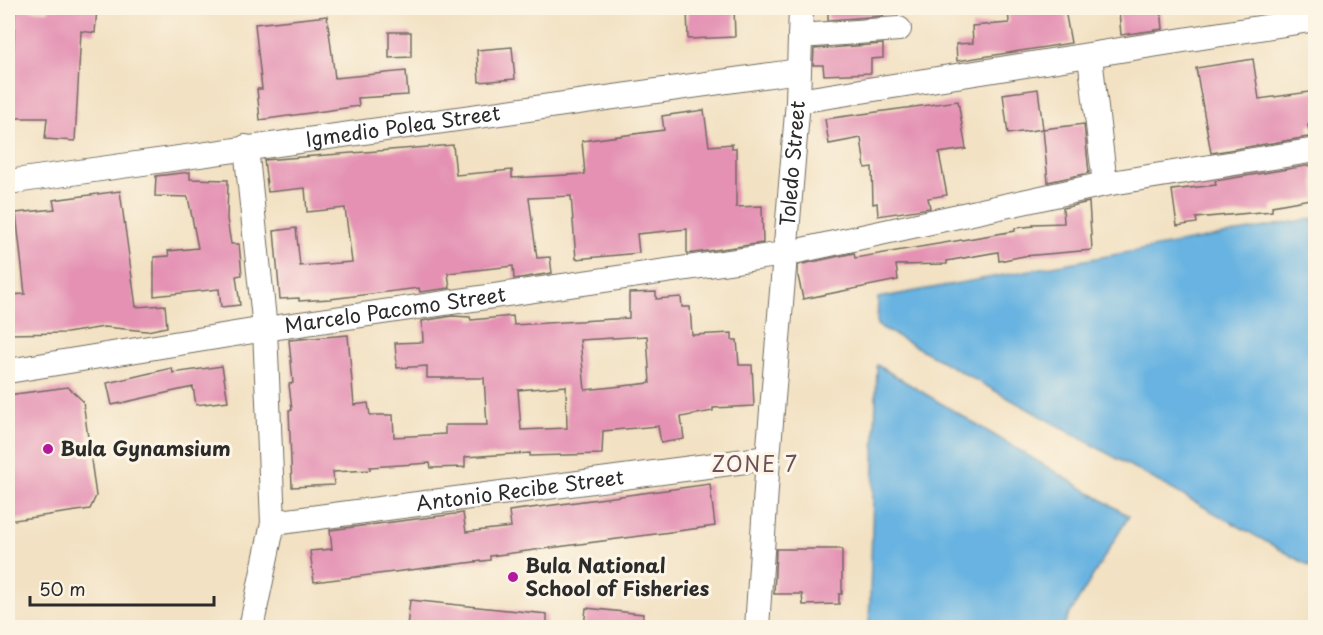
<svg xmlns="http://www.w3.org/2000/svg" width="1323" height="635" viewBox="0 0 1323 635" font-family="'Playpen Sans',sans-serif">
	<rect width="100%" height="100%" fill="#fcf5e5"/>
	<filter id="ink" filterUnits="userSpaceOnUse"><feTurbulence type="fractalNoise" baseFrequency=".0167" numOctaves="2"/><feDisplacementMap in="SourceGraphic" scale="12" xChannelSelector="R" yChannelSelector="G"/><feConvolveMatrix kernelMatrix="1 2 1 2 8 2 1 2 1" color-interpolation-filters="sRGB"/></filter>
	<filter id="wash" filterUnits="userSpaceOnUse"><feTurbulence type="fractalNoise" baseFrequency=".008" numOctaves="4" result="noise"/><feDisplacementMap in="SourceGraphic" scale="24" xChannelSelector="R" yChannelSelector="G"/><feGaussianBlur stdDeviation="1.35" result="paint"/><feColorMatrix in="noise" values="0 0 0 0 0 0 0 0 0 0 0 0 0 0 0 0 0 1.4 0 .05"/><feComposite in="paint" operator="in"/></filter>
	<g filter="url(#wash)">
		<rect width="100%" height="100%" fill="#f2e1c2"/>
		<!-- water -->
		<g fill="#68b3e1" stroke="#4a6f86" stroke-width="1.5">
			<polygon points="1315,218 1315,569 877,325 878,298"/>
			<polygon points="877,365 1129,516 1062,627 869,627"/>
		</g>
		<g id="blocks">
			<!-- building -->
			<g fill="#e491b3" fill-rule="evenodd">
				<polygon points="49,8 97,8 95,33 81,31 75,141 45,139 47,118 8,118 8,62 13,62 15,9 49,11"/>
				<polygon points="687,8 734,8 735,37 688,39"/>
				<polygon points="828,8 883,8 883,16 828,20"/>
				<polygon points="1008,8 1032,8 1032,13 1065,10 1071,43 957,61 956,44 973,43 972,26 1009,23"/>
				<polygon points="1161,8 1163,29 1121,35 1119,12"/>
				<polygon points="327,16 335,78 406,71 408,95 358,98 359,106 260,120 257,89 262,89 255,24"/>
				<polygon points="389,32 411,32 411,57 389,58"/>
				<polygon points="883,44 883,58 871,59 871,73 824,75 823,65 813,65 814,49"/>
				<polygon points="512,47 515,79 479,82 477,50"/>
				<polygon points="1253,59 1259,99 1316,91 1316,125 1308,125 1310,136 1308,137 1211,153 1196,68"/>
				<polygon points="1038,89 1043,129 1008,134 1003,94"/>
				<polygon points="958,101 966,149 939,153 947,195 928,198 930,208 878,216 877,203 873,204 872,167 865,168 861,138 829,144 825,119"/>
				<polygon points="704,110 709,146 732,144 732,148 736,148 736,207 762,206 763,243 687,254 687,229 637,234 639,253 576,259 571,196 529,198 537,258 550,257 552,273 514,279 513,266 448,273 450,288 420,292 419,288 330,299 299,301 299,298 280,299 274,231 296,228 300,266 352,262 345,208 307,212 305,188 268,192 264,160 453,145 456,175 512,170 512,178 585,174 582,141 664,130 662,116"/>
				<polygon points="1084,124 1089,173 1048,182 1043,129"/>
				<polygon points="1312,165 1316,198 1272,206 1272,211 1196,218 1197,223 1177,226 1172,190 1216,185 1215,181"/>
				<polygon points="190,172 190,179 228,180 227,219 231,244 239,244 242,275 236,276 240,305 221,307 219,289 154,296 154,257 169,256 168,251 198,248 188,197 155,196 156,176"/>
				<polygon points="120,191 136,307 165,305 167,327 147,331 104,327 67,333 8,334 8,295 25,294 16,213 55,209 53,200"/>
				<polygon points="1089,202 1092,250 1024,256 999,261 998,252 947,261 947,264 896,265 898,280 803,299 798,276 798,265 854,253 855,258 1015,231 1015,228 1033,226 1033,224 1064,223 1063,208"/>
				<path d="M656,292V299L681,297L682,307H690L692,335L732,333V340H737L739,365H752L754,406L713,408V411L681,417L684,439L661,443L658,426L603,431L602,454L530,456V453L465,457V467L431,468L430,463L370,467V470L333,472L334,485L292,487L289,410H292L289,384L293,383L289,340L348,335L354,405L368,403L370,415H393L394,437L445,434V425H487L484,378H427V366L397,368L395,343L423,342L422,321L452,316L470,317L471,320L513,316L514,325L629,318V293ZM647,336L650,383L585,390L580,340ZM566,386L567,428L521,430L518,390Z"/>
				<polygon points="222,366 228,401 196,405 193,387 112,405 107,383 172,368 173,373"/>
				<polygon points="68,387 83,401 96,496 90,509 8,521 8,395"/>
				<polygon points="710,484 715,526 490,556 490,560 314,582 310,551 332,549 330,530 463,513 466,532 511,527 509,511"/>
				<polygon points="776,549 842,549 842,594 839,594 839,604 803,605 802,594 774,594"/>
				<polygon points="410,600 547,614 547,627 407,627"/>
				<polygon points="586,608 643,614 642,627 584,627"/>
			</g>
		</g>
	</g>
	<g filter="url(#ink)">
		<use href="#blocks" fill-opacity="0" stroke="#716b60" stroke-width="1.5"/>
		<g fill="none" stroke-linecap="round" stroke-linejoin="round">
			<!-- minor casing -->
			<g stroke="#716b60" stroke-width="26">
				<g id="minor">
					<polyline points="800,36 899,29"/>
					<polyline points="1090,57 1105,184"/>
					<polyline points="798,101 1316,19"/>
					<polyline points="246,147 265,329 273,523 251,628"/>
					<path id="s1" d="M8,182L799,71"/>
					<path id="s2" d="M8,371L265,329L784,254L1105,184L1316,150"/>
					<path id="s3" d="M273,523L768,458"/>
					<path id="s4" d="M757,628L768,458L798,101L801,8"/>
				</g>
			</g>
			<!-- minor -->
			<use href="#minor" stroke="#fff" stroke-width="24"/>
		</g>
	</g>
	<!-- markers -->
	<g fill="#b5179e" stroke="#fcf5e5" stroke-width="2">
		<circle cx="48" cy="449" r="6"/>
		<circle cx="513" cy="577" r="6"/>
	</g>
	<g text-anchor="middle" stroke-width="6" stroke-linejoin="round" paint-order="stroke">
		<!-- street labels -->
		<g font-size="20" fill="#2b2b2b" stroke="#fcf5e5">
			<text dy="7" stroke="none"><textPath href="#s1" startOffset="399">Igmedio Polea Street</textPath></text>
			<text dy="7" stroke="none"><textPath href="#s4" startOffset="466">Toledo Street</textPath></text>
			<text dy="7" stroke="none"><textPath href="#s2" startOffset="392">Marcelo Pacomo Street</textPath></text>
			<text dy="7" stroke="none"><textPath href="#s3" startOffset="249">Antonio Recibe Street</textPath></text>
		</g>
		<!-- poi labels -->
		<g font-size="20" font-weight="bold" fill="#2b2b2b" stroke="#fcf5e5" text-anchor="start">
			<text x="60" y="456">Bula Gynamsium</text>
			<text x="525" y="573">Bula National<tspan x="525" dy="23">School of Fisheries</tspan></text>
		</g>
		<!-- neighbourhood labels -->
		<g font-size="21" letter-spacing="1.5" fill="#6c4f5b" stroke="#fcf5e5">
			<text x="755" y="472">ZONE 7</text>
		</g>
	</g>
	<!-- margin -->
	<rect width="1323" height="635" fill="none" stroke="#fcf5e5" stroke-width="30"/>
	<!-- scale -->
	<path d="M30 596v9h184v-9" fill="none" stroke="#2b2b2b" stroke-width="3"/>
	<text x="39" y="596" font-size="18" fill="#2b2b2b" stroke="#fcf5e5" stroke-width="4.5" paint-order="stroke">50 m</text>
</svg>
